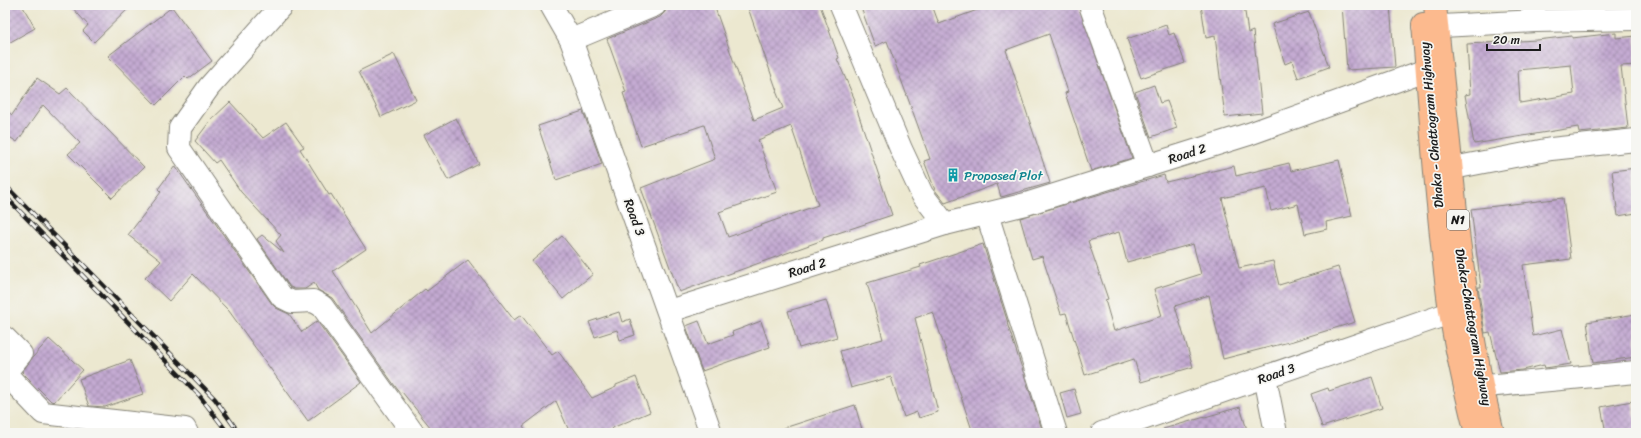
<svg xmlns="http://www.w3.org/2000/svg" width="1641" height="438" viewBox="0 0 1641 438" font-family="Sriracha,sans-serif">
	<defs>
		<pattern id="building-cross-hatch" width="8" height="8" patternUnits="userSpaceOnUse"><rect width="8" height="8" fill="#c4aad2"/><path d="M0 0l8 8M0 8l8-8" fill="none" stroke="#9e8aaa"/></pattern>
	</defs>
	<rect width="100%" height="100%" fill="#f6f6f2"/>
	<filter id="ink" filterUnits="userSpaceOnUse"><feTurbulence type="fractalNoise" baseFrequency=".025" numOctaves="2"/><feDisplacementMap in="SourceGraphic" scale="8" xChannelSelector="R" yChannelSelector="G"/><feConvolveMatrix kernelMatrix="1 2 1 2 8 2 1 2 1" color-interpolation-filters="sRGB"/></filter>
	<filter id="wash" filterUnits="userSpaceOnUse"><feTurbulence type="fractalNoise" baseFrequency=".012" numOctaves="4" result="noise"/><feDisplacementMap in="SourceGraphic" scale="16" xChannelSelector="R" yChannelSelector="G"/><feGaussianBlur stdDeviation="0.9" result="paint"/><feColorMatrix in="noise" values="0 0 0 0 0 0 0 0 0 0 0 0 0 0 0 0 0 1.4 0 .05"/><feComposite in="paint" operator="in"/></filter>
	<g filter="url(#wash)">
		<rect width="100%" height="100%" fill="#ece8d0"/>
		<g id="blocks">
			<!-- building -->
			<g fill="url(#building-cross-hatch)" fill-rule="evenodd">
				<polygon points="5,5 22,5 35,28 5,45"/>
				<polygon points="70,5 132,5 94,42 83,31 88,25"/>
				<path d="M667,5H714L754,120L783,108L776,91H777L747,5H820L839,58L837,59L855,100L854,101L892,215L823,238V240L679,292L641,188L715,159L704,125L641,146L623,93L626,92L607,39L660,17L665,12ZM791,126L818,205L728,237L719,212L777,192L758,140Z"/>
				<polygon points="860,5 932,5 939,24 991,5 1078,5 1132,158 1091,171 1065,93 1068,92 1049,34 1006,50 1050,183 1001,197 997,184 945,203 935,190 924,161 930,159 887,41 875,46"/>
				<polygon points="1201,5 1244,5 1248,33 1253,31 1262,113 1225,117 1215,36 1206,38"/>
				<polygon points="1342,5 1390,5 1395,67 1347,70"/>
				<polygon points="172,7 212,61 188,79 185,76 156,105 108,56"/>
				<polygon points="1309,12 1329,67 1298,78 1292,61 1285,64 1272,24"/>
				<polygon points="1166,25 1169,35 1174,33 1185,63 1141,78 1127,39"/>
				<path d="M1616,33V38L1636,36V65L1621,66L1628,128L1579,133L1578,127L1474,144L1465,95L1470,94L1467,44L1537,40L1572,36V38ZM1571,65L1574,94L1520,103L1518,70Z"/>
				<polygon points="394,54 416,100 381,117 359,71"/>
				<polygon points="37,78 60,94 67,88 144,167 112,198 68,154 80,143 43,105 17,142 5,134 5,109 12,115"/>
				<polygon points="1154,85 1160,103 1167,101 1177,128 1151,137 1135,92"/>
				<polygon points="230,102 263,138 286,122 304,147 300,149 329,195 331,194 366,249 333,271 372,333 425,289 427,291 468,260 514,320 521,315 552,355 558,351 592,398 616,387 616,385 636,377 650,412 612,428 614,433 570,433 556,401 523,426 528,433 435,433 402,392 400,393 332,298 318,290 314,283 305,289 295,289 290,287 257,239 262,235 284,253 276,241 281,235 241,192 219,160 215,163 195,141 210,121"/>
				<polygon points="583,111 602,164 556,180 538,126"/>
				<polygon points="456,118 479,164 448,180 424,135"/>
				<path d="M1339,160L1352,216L1326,222L1327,229L1305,234L1298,204L1271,211L1266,188L1222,198L1239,268L1273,261L1279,285L1338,267L1355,322L1293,341L1223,359L1209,295L1175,306L1193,367L1141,382L1134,359L1085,375L1066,313L1061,314L1042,256L1032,259L1020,218L1164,175L1166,182L1234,166L1236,176L1289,163L1291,171ZM1119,232L1127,262L1193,244L1201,274L1154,289L1162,316L1114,331L1105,300L1108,299L1088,241Z"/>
				<polygon points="175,166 272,304 276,308 289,314 302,332 317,321 361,382 308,421 229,311 193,274 169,301 145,278 161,261 128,235 161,192 158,189"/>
				<polygon points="1636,168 1636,213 1618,216 1612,171"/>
				<polygon points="1563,198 1571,259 1523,265 1533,336 1562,329 1571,364 1545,368 1544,365 1523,370 1500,372 1490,332 1485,333 1478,287 1481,287 1471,209"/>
				<polygon points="562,236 593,274 563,299 532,261"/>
				<polygon points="983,244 1008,323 1007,323 1042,429 1031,433 973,433 933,312 915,318 938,412 919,418 917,412 904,417 891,377 851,388 840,351 883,339 867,283 921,267 920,265"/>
				<polygon points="826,300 837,337 799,348 788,311"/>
				<polygon points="619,312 622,322 630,319 635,335 620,340 617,330 595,337 589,322"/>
				<polygon points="1636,314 1636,357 1593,363 1587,322"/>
				<polygon points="699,321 708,344 733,335 732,332 761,321 770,347 702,371 686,326"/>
				<polygon points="49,339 83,370 54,402 51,401 22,372 33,357"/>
				<polygon points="130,360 143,394 105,407 89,406 79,379"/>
				<polygon points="1372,377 1382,408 1322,427 1311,394 1328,388 1329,391"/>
				<polygon points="1074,389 1081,414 1067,418 1060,393"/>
				<polygon points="1632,401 1636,422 1636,433 1606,433 1601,407"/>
				<polygon points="855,405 863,433 779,433 778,430"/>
				<polygon points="1240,407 1248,433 1164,433 1163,429"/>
			</g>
		</g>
	</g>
	<g filter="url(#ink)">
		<use href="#blocks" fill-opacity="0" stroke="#848276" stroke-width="1"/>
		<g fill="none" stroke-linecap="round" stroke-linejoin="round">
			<!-- minor casing -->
			<g stroke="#848276" stroke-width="24">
				<g id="minor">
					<polyline points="282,5 209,87 180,128 179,148 282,297 292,302 313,301 322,306 413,433"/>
					<polyline points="551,5 571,40 711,433"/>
					<polyline points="841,5 901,149 922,194 945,224 1026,204 1249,134 1426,70"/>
					<polyline points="1090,5 1148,166"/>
					<polyline points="1536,21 1636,19"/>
					<polyline points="1423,27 1536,21 1533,5"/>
					<polyline points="571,40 655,5"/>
					<polyline points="1453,168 1551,149 1636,140"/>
					<polyline points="987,214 1056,433"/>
					<polyline points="669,311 945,224"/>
					<polyline points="5,338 21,354 5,373 43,413 185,429 187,433"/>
					<polyline points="1265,377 1276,433"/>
					<polyline points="1465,388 1636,372"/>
					<polyline points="1102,433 1450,313"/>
				</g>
			</g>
			<!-- highway casing -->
			<g stroke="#848276" stroke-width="24">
				<g id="highway">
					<polyline points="1435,5 1459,241 1469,312 1482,386 1493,433"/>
					<path d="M1423,24C1431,120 1437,216 1450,311C1456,352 1466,393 1476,433"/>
				</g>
			</g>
			<!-- minor -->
			<use href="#minor" stroke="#fff" stroke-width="22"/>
			<!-- highway -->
			<use href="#highway" stroke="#fcba8e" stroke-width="22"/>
			<!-- rail casing -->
			<g stroke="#1c1c1c" stroke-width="4.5">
				<g id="rail">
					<polyline points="5,185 215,399 239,433"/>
					<polyline points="5,196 199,395 228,433"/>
				</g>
			</g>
			<!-- rail -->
			<use href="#rail" stroke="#f6f6f2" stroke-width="3" stroke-dasharray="9" stroke-linecap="butt"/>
		</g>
	</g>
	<!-- icons -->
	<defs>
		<g id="building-bare" transform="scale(1.08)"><path d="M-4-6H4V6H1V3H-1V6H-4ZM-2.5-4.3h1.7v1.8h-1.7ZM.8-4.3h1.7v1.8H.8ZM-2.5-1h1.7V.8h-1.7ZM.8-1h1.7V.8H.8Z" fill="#0f9aa8" stroke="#f6f6f2" stroke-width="2.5" paint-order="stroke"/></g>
	</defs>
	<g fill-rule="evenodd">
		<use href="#building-bare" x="953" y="175"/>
	</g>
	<g text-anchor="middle" stroke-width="3.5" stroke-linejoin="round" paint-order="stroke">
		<!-- shield labels -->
		<rect fill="#f6f6f2" stroke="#5d5d5c" stroke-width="1" x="1447" y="210" width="22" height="20" rx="3"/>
		<g font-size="12" font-weight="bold" fill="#1c1c1c">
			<text x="1458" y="224">N1</text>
		</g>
		<!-- street labels -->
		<g font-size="13" fill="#1c1c1c" stroke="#f6f6f2">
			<text transform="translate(1431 125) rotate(-95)" y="5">Dhaka - Chattogram Highway</text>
			<text transform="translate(1187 153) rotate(-18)" y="5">Road 2</text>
			<text transform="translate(635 217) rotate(70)" y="5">Road 3</text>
			<text transform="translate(807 267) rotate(-17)" y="5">Road 2</text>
			<text transform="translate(1474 327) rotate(80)" y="5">Dhaka-Chattogram Highway</text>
			<text transform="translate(1276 373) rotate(-19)" y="5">Road 3</text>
		</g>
		<!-- culture labels -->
		<g font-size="13" fill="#0d838f" stroke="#f6f6f2" text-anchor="start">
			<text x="964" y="180">Proposed Plot</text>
		</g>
	</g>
	<!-- margin -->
	<rect width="1641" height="438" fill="none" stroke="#f6f6f2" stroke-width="20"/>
	<!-- scale -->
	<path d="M1487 44v6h53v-6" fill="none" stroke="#1c1c1c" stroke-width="2"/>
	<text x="1493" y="44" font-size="12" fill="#1c1c1c" stroke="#f6f6f2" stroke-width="3" paint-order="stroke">20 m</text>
</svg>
